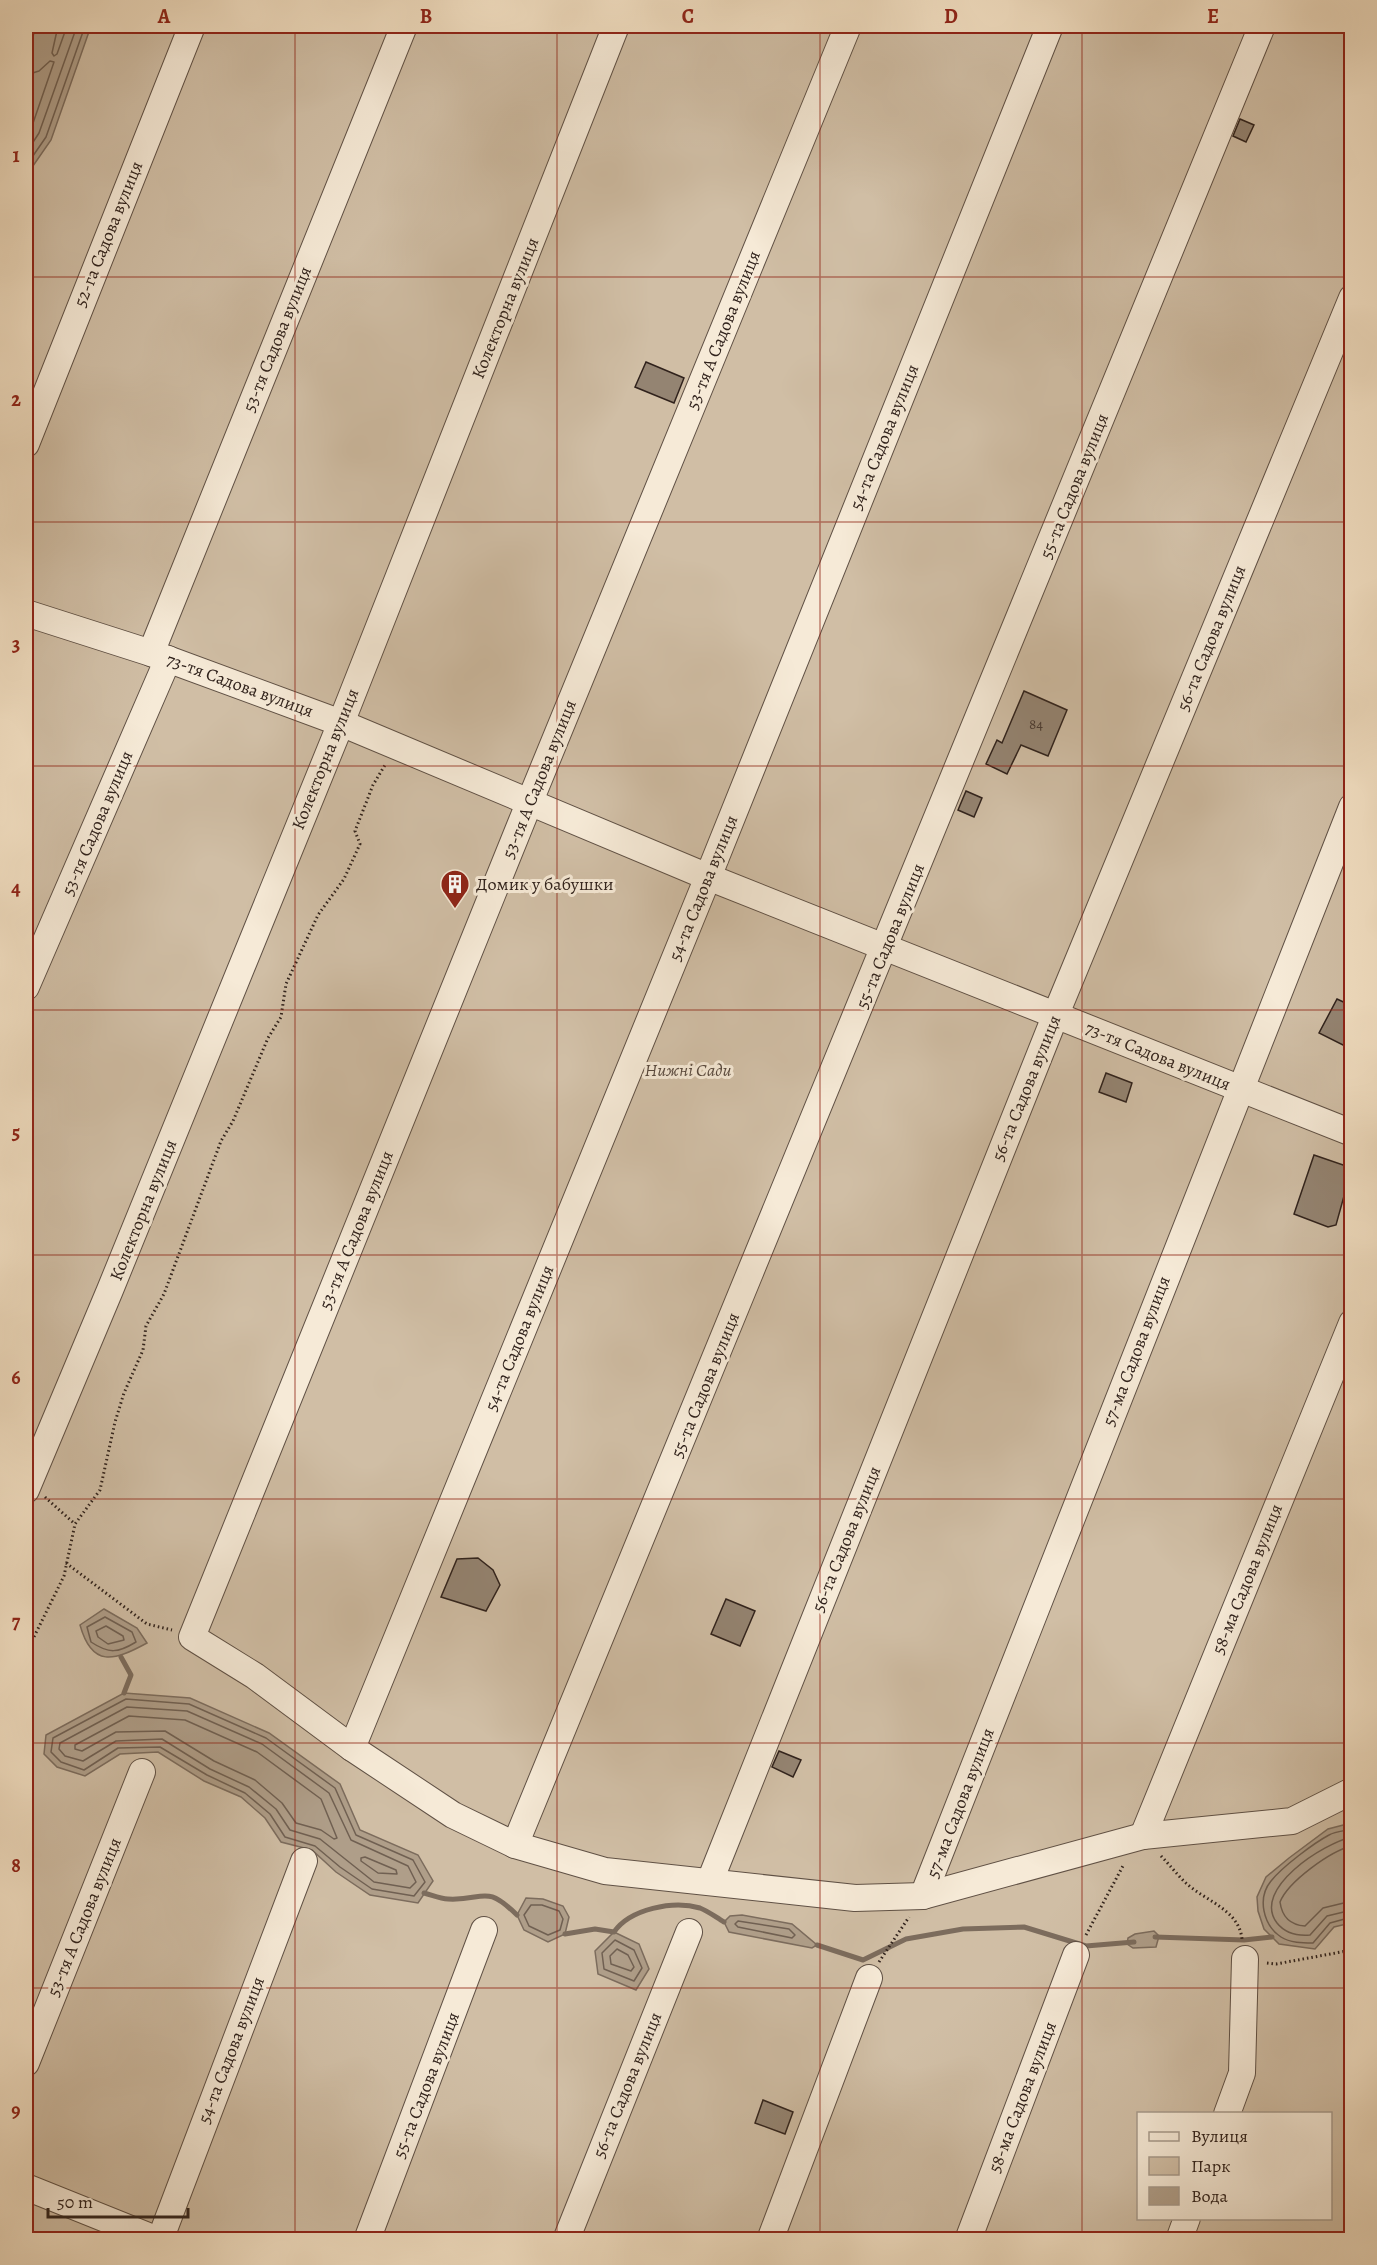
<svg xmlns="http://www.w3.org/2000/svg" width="1377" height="2265" viewBox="0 0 1377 2265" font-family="Alegreya,serif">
	<rect width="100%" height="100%" fill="#f1dec1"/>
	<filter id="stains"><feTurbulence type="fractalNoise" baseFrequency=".00333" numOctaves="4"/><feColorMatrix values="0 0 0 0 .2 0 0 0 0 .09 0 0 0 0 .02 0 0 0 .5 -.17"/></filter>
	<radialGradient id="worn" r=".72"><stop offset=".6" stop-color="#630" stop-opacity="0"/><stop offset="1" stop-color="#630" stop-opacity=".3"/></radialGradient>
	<!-- green -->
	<path fill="#d0bea5" stroke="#807060" stroke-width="1.5" fill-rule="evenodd" d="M26,26H1351V2239L26,2240ZM1138,2114H1330V2218H1138Z"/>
	<!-- water -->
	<g fill="#af9e89" stroke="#7c6c5d" stroke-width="1.5">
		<polygon points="36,26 91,26 51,140 26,176 26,61"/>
		<path d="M104,1609L137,1628L147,1643C114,1661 92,1668 80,1625Z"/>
		<polygon points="124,1693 190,1698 269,1733 340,1784 360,1830 418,1855 433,1881 418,1903 370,1895 336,1872 312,1850 281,1842 265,1818 241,1797 204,1781 158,1752 120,1754 85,1776 57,1767 44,1754 46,1735"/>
		<polygon points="1351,1823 1351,1923 1334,1927 1315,1949 1279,1944 1264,1929 1258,1911 1257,1897 1266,1877 1289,1858 1328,1829"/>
		<polygon points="526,1898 543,1899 563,1906 569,1917 565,1934 548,1942 524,1930 517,1915"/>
		<polygon points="742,1915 792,1924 817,1945 812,1948 729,1932 724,1922 730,1916"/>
		<polygon points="1154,1931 1159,1936 1156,1947 1133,1948 1127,1944 1128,1938 1135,1934"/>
		<polygon points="614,1932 639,1944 649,1969 636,1990 598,1974 595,1951"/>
	</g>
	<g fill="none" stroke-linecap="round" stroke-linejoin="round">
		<!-- shore -->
		<g stroke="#706052" stroke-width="1.5">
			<polyline points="58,26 52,53 54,56 57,54 67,26"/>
			<polyline points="26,75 39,71 50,61 54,62 31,129 26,137"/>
			<polyline points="26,153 39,133 77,26"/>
			<polyline points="26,166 46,137 85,26"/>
			<path d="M105,1617L132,1632L136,1642C118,1653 109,1654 91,1642L87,1627Z"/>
			<polygon points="106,1626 123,1636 124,1640 108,1644 98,1637 96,1631"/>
			<polygon points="126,1699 189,1704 266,1738 335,1788 356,1835 413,1860 425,1882 414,1896 372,1889 340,1867 315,1846 285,1837 270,1814 245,1793 207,1775 160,1747 118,1748 84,1770 61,1762 51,1752 53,1738"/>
			<polygon points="127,1707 187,1711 262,1744 329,1793 351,1840 408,1866 416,1882 410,1888 374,1882 320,1839 290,1830 276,1809 249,1787 210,1769 162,1739 116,1741 83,1761 65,1756 59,1749 60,1743"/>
			<polygon points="129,1716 185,1720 257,1752 321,1799 337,1838 334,1839 321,1830 296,1823 282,1803 255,1780 214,1761 165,1731 116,1732 82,1751 75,1749 75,1745"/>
			<path d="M1352,1829C1345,1831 1336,1831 1329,1835C1314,1843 1282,1867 1271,1881C1257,1898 1263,1925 1281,1937C1290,1943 1303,1943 1313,1943L1330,1923L1352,1917"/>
			<path d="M1352,1837C1324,1843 1251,1889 1277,1923C1285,1933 1298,1936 1310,1935L1327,1916L1352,1910"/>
			<path d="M1352,1846C1330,1851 1288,1882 1280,1902C1282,1917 1290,1925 1305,1926L1323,1908L1352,1901"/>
			<polygon points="365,1857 396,1870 397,1874 378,1873 361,1861 361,1858"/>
			<polygon points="531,1905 542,1905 559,1911 563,1919 560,1930 548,1935 529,1926 524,1915"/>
			<polygon points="738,1921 789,1929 795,1935 792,1938 738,1927 735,1924"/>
			<polygon points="615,1940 634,1950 642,1968 634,1981 604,1969 602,1953"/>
			<polygon points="617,1949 628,1955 634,1967 631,1971 611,1964 610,1956"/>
		</g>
		<!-- stream -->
		<g stroke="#7c6c5d" stroke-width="5">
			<polyline points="121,1657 131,1675 124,1693"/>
			<path d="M424,1893C432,1895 440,1899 448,1899C485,1901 484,1883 517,1915"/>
			<path d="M565,1934L595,1929L614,1932C630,1909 673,1900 700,1908C708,1911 717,1918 724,1922"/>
			<polyline points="1155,1937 1244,1940 1272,1937"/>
			<polyline points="817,1945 863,1960 906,1939 963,1929 1024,1927 1086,1946 1134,1942"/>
		</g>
	</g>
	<!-- building -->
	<g fill="#948472" stroke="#30221c" stroke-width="1.5">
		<polygon points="1240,119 1254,125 1246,142 1233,136"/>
		<polygon points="646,362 684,378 674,403 635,387"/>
		<polygon points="1024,691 1067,710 1048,756 1021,745 1007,774 986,764 997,740 1002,743"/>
		<polygon points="966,791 982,798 974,817 958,810"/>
		<polygon points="1337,999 1352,1006 1352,1039 1347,1047 1319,1033"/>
		<polygon points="1106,1073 1132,1083 1126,1102 1099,1092"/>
		<polygon points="1314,1155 1352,1168 1352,1183 1344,1196 1336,1225 1328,1227 1294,1214"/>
		<polygon points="478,1558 493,1570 500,1585 486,1611 441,1597 457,1559"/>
		<polygon points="726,1599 755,1611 740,1646 711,1634"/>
		<polygon points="779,1751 801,1760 793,1777 772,1767"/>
		<polygon points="763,2100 793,2112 785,2134 755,2123"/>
	</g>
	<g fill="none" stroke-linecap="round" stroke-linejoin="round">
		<!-- minor casing -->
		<g stroke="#605145" stroke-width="28">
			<g id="minor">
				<polyline points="848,26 530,801 192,1637 255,1676 352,1748 453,1815 515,1845 605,1871 855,1898 923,1896 1143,1836 1292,1821 1352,1791"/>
				<polyline points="26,444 192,26"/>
				<polyline points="26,613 151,653 341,723 708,877 1352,1133"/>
				<polyline points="151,653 404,26"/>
				<polyline points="26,987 168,659"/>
				<polyline points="26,1490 110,1290 341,723 616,26"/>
				<polyline points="352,1748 708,877 1050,26"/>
				<polyline points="1143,1836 1352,1323"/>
				<polyline points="515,1845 1262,26"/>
				<polyline points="710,1881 1056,1014 1352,298"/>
				<polyline points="923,1896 1352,807"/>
				<polyline points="26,2063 142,1772"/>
				<polyline points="1227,2114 1242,2073 1245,1959"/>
				<polyline points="26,2187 158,2240"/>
				<polyline points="160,2240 304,1861"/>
				<polyline points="367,2240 484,1930"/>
				<polyline points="566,2240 689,1932"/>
				<polyline points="770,2240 869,1978"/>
				<polyline points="968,2240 1076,1955"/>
				<polyline points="1179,2240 1187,2218"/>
			</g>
		</g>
		<!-- path -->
		<g stroke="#30221c" stroke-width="3" stroke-dasharray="1.5 3" stroke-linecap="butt">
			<polyline points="45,1497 75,1524"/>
			<polyline points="66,1563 147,1624 172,1630"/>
			<polyline points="26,1653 64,1576 75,1524 100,1490 115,1422 124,1393 143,1350 146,1326 164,1294 221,1141 233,1121 268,1038 281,1017 286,984 318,915 344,879 360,844 355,831 373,785 385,765"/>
			<path d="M1161,1856C1170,1865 1178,1876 1187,1884C1206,1901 1239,1910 1242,1939"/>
			<polyline points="1086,1935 1124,1864"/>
			<polyline points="879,1962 909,1917"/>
			<polyline points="1267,1963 1276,1964 1352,1950"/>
		</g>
		<!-- minor -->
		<use href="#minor" stroke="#f6ead7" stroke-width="26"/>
	</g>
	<!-- grid -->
	<path fill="none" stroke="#8f2418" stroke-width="1.5" stroke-opacity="0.55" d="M295,26V2240M557,26V2240M820,26V2240M1082,26V2240M26,277H1352M26,522H1352M26,766H1352M26,1010H1352M26,1255H1352M26,1499H1352M26,1743H1352M26,1988H1352"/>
	<!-- icons -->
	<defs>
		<g id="building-pin" transform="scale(1.5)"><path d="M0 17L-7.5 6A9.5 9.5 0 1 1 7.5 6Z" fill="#8f2418" stroke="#f6ead7"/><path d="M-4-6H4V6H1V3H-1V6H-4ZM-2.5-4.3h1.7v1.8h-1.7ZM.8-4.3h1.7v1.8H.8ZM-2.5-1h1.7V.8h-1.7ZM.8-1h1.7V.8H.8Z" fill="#fff"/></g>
	</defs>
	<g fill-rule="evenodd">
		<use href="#building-pin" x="455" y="884"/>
	</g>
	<g text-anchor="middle" stroke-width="6" stroke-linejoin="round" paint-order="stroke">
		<!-- number labels -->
		<g font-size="15" fill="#493a32">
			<text x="1036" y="729">84</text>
		</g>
		<!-- street labels -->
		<g font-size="18" fill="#30221c" stroke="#f6ead7">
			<text transform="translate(108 234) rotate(-68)" y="6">52-га Садова вулиця</text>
			<text transform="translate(505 308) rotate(-68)" y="6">Колекторна вулиця</text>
			<text transform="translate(723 330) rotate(-68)" y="6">53-тя А Садова вулиця</text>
			<text transform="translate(277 339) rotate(-68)" y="6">53-тя Садова вулиця</text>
			<text transform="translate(884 437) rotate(-68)" y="6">54-та Садова вулиця</text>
			<text transform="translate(1074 486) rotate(-68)" y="6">55-та Садова вулиця</text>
			<text transform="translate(1211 638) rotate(-68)" y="6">56-та Садова вулиця</text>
			<text transform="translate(240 685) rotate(20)" y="6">73-тя Садова вулиця</text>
			<text transform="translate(325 759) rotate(-68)" y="6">Колекторна вулиця</text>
			<text transform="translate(539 779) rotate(-68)" y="6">53-тя А Садова вулиця</text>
			<text transform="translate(97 823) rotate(-67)" y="6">53-тя Садова вулиця</text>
			<text transform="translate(703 888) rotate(-68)" y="6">54-та Садова вулиця</text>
			<text transform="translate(890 936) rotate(-68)" y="6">55-та Садова вулиця</text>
			<text transform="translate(1158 1056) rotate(22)" y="6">73-тя Садова вулиця</text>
			<text transform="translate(1026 1088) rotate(-68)" y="6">56-та Садова вулиця</text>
			<text transform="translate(143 1210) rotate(-68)" y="6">Колекторна вулиця</text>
			<text transform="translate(356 1230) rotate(-68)" y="6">53-тя А Садова вулиця</text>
			<text transform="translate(519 1338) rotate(-68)" y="6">54-та Садова вулиця</text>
			<text transform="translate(1136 1351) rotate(-69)" y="6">57-ма Садова вулиця</text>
			<text transform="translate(705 1385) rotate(-68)" y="6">55-та Садова вулиця</text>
			<text transform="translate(846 1539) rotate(-68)" y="6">56-та Садова вулиця</text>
			<text transform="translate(1247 1579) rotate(-68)" y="6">58-ма Садова вулиця</text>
			<text transform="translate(960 1803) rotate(-69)" y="6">57-ма Садова вулиця</text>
			<text transform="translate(84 1917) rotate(-68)" y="6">53-тя А Садова вулиця</text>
			<text transform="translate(231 2050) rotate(-69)" y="6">54-та Садова вулиця</text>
			<text transform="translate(426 2085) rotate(-69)" y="6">55-та Садова вулиця</text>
			<text transform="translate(627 2085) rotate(-68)" y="6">56-та Садова вулиця</text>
			<text transform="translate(1022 2097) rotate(-69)" y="6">58-ма Садова вулиця</text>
		</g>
		<!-- poi labels -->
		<g font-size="18" fill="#30221c" stroke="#f6ead7" text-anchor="start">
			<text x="476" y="890">Домик у бабушки</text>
		</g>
		<!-- park labels -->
		<g font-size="18" font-style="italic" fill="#58493e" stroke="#f6ead7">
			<text x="688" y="1076">Нижні Сади</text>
		</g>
	</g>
	<!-- margin -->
	<rect width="1377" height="2265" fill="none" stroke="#f1dec1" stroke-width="66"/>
	<!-- legend -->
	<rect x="1137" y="2112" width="195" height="108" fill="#f6ead7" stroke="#a79a8c" stroke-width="1.5"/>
	<rect x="1149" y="2132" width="30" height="9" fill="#f6ead7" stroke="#a79a8c" stroke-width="1.5"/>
	<text x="1191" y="2142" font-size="18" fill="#30221c">Вулиця</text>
	<rect x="1149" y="2157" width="30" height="18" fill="#d0bea5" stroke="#a79a8c" stroke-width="1.5"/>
	<text x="1191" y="2172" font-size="18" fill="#30221c">Парк</text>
	<rect x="1149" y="2187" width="30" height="18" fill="#af9e89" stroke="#a79a8c" stroke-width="1.5"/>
	<text x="1191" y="2202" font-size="18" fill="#30221c">Вода</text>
	<!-- scale -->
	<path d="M48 2208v9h140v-9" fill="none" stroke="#30221c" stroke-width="3"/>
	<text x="57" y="2208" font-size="18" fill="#30221c" stroke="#f6ead7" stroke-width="4.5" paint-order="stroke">50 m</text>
	<rect x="33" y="33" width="1311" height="2199" fill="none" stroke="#8f2418" stroke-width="2"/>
	<g font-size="20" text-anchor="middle" font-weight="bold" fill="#8f2418">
		<text x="164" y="23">A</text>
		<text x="426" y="23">B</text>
		<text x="688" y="23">C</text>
		<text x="951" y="23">D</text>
		<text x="1213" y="23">E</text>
		<text x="16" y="162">1</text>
		<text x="16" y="406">2</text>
		<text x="16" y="651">3</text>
		<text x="16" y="895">4</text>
		<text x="16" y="1139">5</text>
		<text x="16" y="1384">6</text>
		<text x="16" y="1628">7</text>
		<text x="16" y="1872">8</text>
		<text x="16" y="2117">9</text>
	</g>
	<rect width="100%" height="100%" filter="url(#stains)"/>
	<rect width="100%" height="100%" fill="url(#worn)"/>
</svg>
